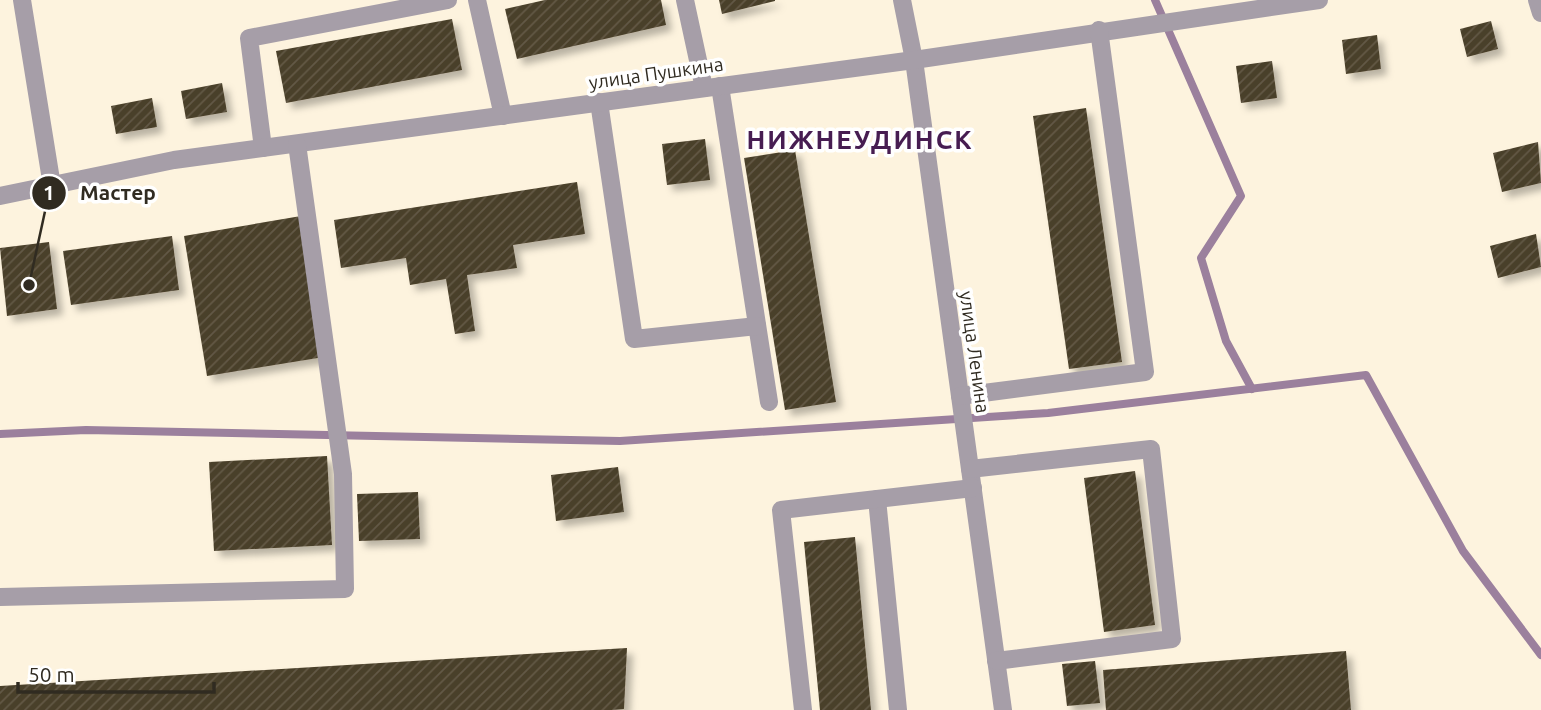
<svg xmlns="http://www.w3.org/2000/svg" width="1541" height="710" viewBox="0 0 1541 710" font-family="Ubuntu,sans-serif">
	<defs>
		<pattern id="building-hatch" width="6" height="6" patternUnits="userSpaceOnUse" patternTransform="scale(1.75)"><rect width="6" height="6" fill="#4a3f29"/><path d="M-1 1l2-2M0 6l6-6M5 7l2-2" fill="none" stroke="#625946"/></pattern>
		<filter id="shadow"><feDropShadow dx="6" dy="6" stdDeviation="3.5" flood-color="#0004"/></filter>
	</defs>
	<rect width="100%" height="100%" fill="#fdf3de"/>
	<g fill="none" stroke-linecap="round" stroke-linejoin="round">
		<!-- stream -->
		<g stroke="#9b809d" stroke-width="8">
			<polyline points="1155,0 1241,196 1201,258 1226,341 1252,389"/>
			<polyline points="0,434 86,430 620,441 1048,413 1366,375 1463,551 1541,655"/>
		</g>
	</g>
	<!-- building -->
	<g fill="url(#building-hatch)" filter="url(#shadow)">
		<polygon points="545,0 661,0 666,25 517,59 505,9"/>
		<polygon points="719,0 775,0 775,1 722,14"/>
		<polygon points="452,19 462,70 286,103 276,51"/>
		<polygon points="1491,21 1498,49 1467,57 1460,29"/>
		<polygon points="1377,35 1381,69 1346,74 1342,40"/>
		<polygon points="1272,61 1277,98 1241,103 1236,66"/>
		<polygon points="222,83 227,112 186,119 181,91"/>
		<polygon points="152,98 157,127 116,134 111,106"/>
		<polygon points="1086,108 1122,362 1069,369 1033,116"/>
		<polygon points="705,139 710,180 667,185 662,144"/>
		<polygon points="1538,142 1541,183 1502,192 1493,153"/>
		<polygon points="795,150 836,402 785,410 744,158"/>
		<polygon points="577,182 585,234 513,245 517,268 467,275 475,331 455,334 446,279 410,285 406,258 341,268 334,220"/>
		<polygon points="301,216 324,357 207,376 184,236"/>
		<polygon points="1536,234 1541,267 1498,278 1490,246"/>
		<polygon points="172,236 179,290 71,305 63,251"/>
		<polygon points="49,242 57,309 7,316 0,248"/>
		<polygon points="327,456 332,545 214,551 209,462"/>
		<polygon points="618,467 624,512 556,521 551,475"/>
		<polygon points="1135,471 1155,625 1104,632 1084,478"/>
		<polygon points="418,492 420,539 359,541 357,494"/>
		<polygon points="855,537 871,710 820,710 804,542"/>
		<polygon points="627,648 624,709 612,710 0,710 0,686"/>
		<polygon points="1346,651 1351,710 1106,710 1103,670"/>
		<polygon points="1095,661 1100,703 1067,706 1062,664"/>
	</g>
	<g fill="none" stroke-linecap="round" stroke-linejoin="round">
		<!-- minor -->
		<g stroke="#a69ea8" stroke-width="18">
			<polyline points="22,0 52,186"/>
			<polyline points="477,0 503,116"/>
			<polyline points="685,0 704,88"/>
			<polyline points="902,0 914,60 1003,710"/>
			<polyline points="1537,0 1541,13"/>
			<polyline points="720,86 769,402"/>
			<polyline points="599,102 634,339 757,326"/>
			<polyline points="263,148 249,38 448,0"/>
			<polyline points="0,196 174,160 914,60 1319,0"/>
			<polyline points="960,396 1145,372 1099,30"/>
			<polyline points="970,469 1151,449 1172,639 996,661"/>
			<polyline points="877,499 898,710"/>
			<polyline points="0,597 345,589 343,474 297,144"/>
			<polyline points="803,710 781,510 973,488"/>
		</g>
	</g>
	<g text-anchor="middle" stroke-width="7" stroke-linejoin="round" paint-order="stroke">
		<!-- street labels -->
		<g font-size="19" fill="#302b21" stroke="#fff">
			<text transform="translate(656 73) rotate(-8)" y="7">улица Пушкина</text>
			<text transform="translate(975 352) rotate(82)" y="7">улица Ленина</text>
		</g>
		<!-- district labels -->
		<g font-size="26" font-weight="bold" letter-spacing="2" fill="#471d51" stroke="#fff">
			<text x="860" y="149">НИЖНЕУДИНСК</text>
		</g>
	</g>
	<!-- callouts -->
	<path fill="none" stroke="#302b21" stroke-width="2.5" d="M29 285L49 193"/>
	<g fill="#302b21" stroke="#fff" stroke-width="2.5">
		<circle cx="29" cy="285" r="7"/>
		<circle cx="49" cy="193" r="18"/>
	</g>
	<g font-size="21" text-anchor="middle" font-weight="bold" fill="#fff">
		<text x="49" y="200">1</text>
	</g>
	<g font-size="21" text-anchor="middle" font-weight="bold" fill="#302b21" stroke="#fff" stroke-width="7" stroke-linejoin="round" paint-order="stroke">
		<text x="118" y="200">Мастер</text>
	</g>
	<!-- scale -->
	<path d="M18 682v10h196v-10" fill="none" stroke="#302b21" stroke-width="3.5"/>
	<text x="28" y="682" font-size="21" fill="#302b21" stroke="#ffffff" stroke-width="5" paint-order="stroke">50 m</text>
</svg>
